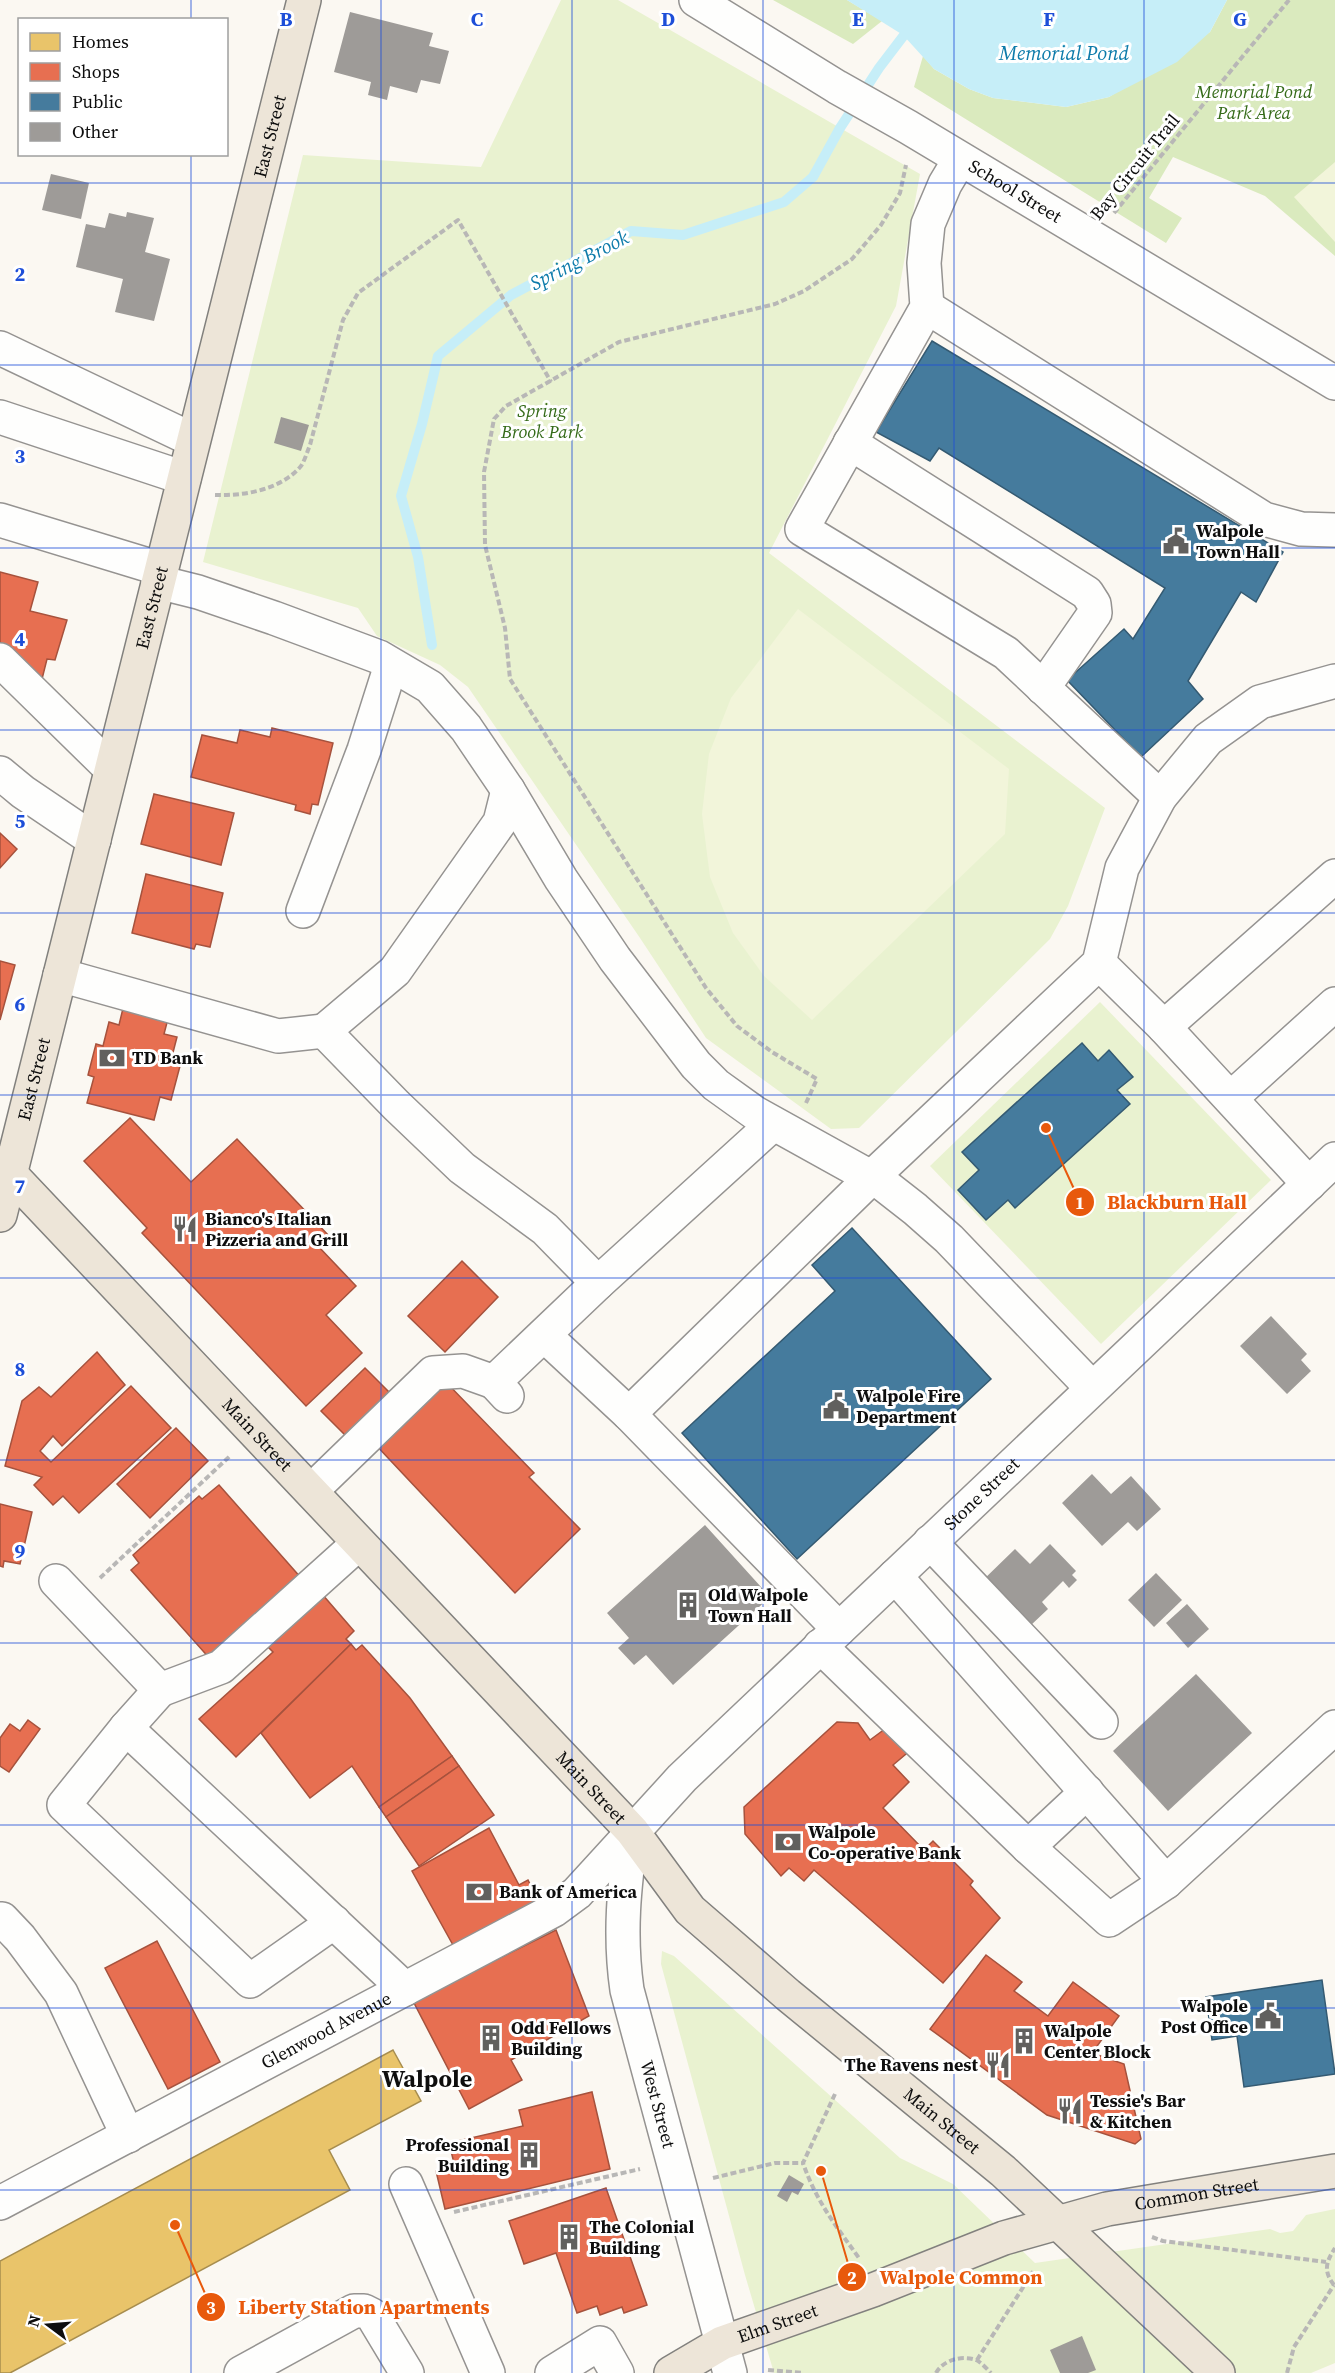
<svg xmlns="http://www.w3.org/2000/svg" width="1335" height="2373" viewBox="0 0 1335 2373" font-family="'Source Serif 4',serif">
	<rect width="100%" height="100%" fill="#fbf8f2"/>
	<!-- green -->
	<g fill="#e9f2d0">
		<polygon points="561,0 618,0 920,174 896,306 769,553 1105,808 1068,906 1050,939 859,1128 831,1129 706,1038 640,938 468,687 440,665 377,636 358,608 203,562 303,155 481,167"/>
		<polygon points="1100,1002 1271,1180 1101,1344 930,1166"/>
		<polygon points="662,1951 674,1956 900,2158 953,2184 1035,2263 1270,2229 1280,2233 1293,2231 1306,2215 1335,2209 1335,2363 1311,2373 774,2373 745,2275 661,1964"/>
	</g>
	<!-- forest -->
	<g fill="#daeabe">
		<polygon points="773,0 847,0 882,21 853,44"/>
		<polygon points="1227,0 1335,0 1335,256 1265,196 1173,157 1149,198 1182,218 1166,243 914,87 923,56 934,69 969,89 993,98 1066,107 1109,97 1210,32"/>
	</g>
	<!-- pitch -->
	<g fill="#f2f5da">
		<polygon points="1335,162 1335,242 1294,197"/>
		<polygon points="798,609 1009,769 1005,834 812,1020 764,976 733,933 710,877 702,814 709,754 731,698"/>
	</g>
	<!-- water -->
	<polygon fill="#c6eef8" points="847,0 1227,0 1210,32 1177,62 1109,97 1066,107 993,98 969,89 934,69 903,35"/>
	<!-- homes -->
	<polygon fill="#e9c46a" stroke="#a78d4e" stroke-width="1.5" points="393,2050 421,2101 329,2150 350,2190 10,2373 0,2373 0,2261"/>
	<!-- shops -->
	<g fill="#e76f51" stroke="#a6523d" stroke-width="1.5">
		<polygon points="0,572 38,582 30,611 67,620 55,660 47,659 39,691 0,652"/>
		<polygon points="272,728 333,743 318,805 312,804 310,814 295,810 296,805 191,777 202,735 237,743 240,730 270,737"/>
		<polygon points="154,794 234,813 221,865 141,844"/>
		<polygon points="0,833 17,849 0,868"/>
		<polygon points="146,874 223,893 210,947 196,944 194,949 132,933"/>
		<polygon points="0,961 15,965 0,1020"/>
		<polygon points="125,1000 170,1011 164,1034 177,1037 170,1064 180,1066 171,1100 160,1097 154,1120 87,1103 94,1077 88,1075 96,1044 103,1046 109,1022 119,1025"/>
		<polygon points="130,1118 191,1182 237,1139 329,1236 318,1246 356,1286 326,1315 362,1353 306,1406 142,1233 147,1228 84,1161"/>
		<polygon points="462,1261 498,1297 445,1352 408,1316"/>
		<polygon points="97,1352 125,1385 62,1446 53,1436 40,1451 51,1462 131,1386 171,1428 79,1513 63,1496 53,1505 34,1485 42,1477 5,1466 22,1401 39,1387 51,1397"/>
		<polygon points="365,1368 393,1396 348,1438 321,1411"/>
		<polygon points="442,1378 534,1473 529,1477 580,1529 515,1593 374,1443"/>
		<polygon points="176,1428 208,1461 150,1518 117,1484"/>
		<polygon points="219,1485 302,1579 211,1660 131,1570 139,1563 133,1555 199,1496 202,1499"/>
		<polygon points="0,1504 32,1512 20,1564 4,1561 3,1567 0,1566"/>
		<polygon points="322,1594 354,1631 346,1639 351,1644 236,1757 199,1719 273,1652 266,1645"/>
		<polygon points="351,1644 356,1650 362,1645 410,1698 452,1756 379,1807 352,1766 310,1798 261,1733"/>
		<polygon points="28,1720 40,1729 9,1772 0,1766 0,1738 10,1724 20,1731"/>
		<polygon points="837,1722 858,1723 870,1740 889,1726 912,1749 893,1765 909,1782 883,1808 924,1850 933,1841 973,1881 970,1885 1000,1918 943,1983 814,1870 804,1881 789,1868 781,1876 745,1834 744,1807"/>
		<polygon points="452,1756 459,1766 386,1817 379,1807"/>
		<polygon points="459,1766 494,1815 419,1866 386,1817"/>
		<polygon points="489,1828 519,1885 528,1880 538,1900 453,1945 412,1871"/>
		<polygon points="556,1930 589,2016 511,2060 522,2080 469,2109 413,2001"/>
		<polygon points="157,1941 220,2062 168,2089 105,1968"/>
		<polygon points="986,1955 1022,1982 1014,1991 1048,2016 1073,1982 1119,2016 1092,2053 1124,2064 1141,2139 1135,2144 1047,2115 930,2029"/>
		<polygon points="592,2092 610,2169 445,2209 436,2171 455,2167 449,2143 523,2126 519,2110"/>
		<polygon points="606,2188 647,2305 624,2313 622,2307 600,2315 597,2306 577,2313 556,2253 524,2264 509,2221"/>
	</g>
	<!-- public -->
	<g fill="#457b9d" stroke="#345a72" stroke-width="1.5">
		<polygon points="932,341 1283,552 1256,602 1241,592 1188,681 1203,699 1141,757 1067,680 1124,629 1133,639 1165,588 939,448 930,461 876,432"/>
		<polygon points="1082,1043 1098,1061 1109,1050 1133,1077 1117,1090 1130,1104 1015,1208 1008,1200 986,1220 958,1190 979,1170 962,1152"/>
		<polygon points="852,1228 991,1379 797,1559 682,1433 835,1291 812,1265"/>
		<polygon points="1322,1980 1335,2074 1244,2087 1237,2036 1212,2040 1206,1997"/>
	</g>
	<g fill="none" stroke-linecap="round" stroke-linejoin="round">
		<!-- stream -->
		<polyline stroke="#c6eef8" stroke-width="10" points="432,645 418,557 401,496 422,424 438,356 511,295 631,231 683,235 784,202 813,177 840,128 879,68 911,26"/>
	</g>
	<!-- building -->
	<g fill="#9e9b98">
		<polygon points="350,12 433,33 429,46 449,51 440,84 421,80 417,93 390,86 387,100 368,95 371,82 334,72"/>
		<polygon points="51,174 89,183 81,219 42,210"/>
		<polygon points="127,212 154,218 145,252 170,259 154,321 115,312 123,279 76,267 86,224 105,228 109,213 126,217"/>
		<polygon points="281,417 309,425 301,451 274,443"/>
		<polygon points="1271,1316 1307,1354 1301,1360 1311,1371 1287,1394 1240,1346"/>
		<polygon points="1092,1474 1111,1494 1131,1476 1161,1509 1137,1531 1128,1522 1102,1546 1062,1503"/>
		<polygon points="705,1525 770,1597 673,1685 646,1655 634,1665 618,1648 629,1638 607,1613"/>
		<polygon points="1050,1544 1076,1571 1072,1575 1077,1580 1069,1588 1063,1581 1042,1602 1048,1609 1030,1626 980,1583 1015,1549 1030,1564"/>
		<polygon points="1156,1573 1182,1600 1154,1627 1128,1600"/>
		<polygon points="1187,1604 1209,1629 1188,1648 1166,1623"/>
		<polygon points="1196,1674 1252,1733 1168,1811 1113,1751"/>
		<polygon points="789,2175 804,2184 798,2195 792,2192 787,2202 777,2196"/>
		<polygon points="1082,2336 1096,2370 1088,2373 1060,2373 1050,2350"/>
	</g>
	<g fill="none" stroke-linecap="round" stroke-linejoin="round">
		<!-- minor casing -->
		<g stroke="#959391" stroke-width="36">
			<g id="minor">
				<path id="s1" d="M696,0L837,87L908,127L1335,383"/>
				<polyline points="960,159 945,184 928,224 924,263 927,307 802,529 1006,653 1160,797"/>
				<polyline points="927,307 1264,519 1301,529 1335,530"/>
				<polyline points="0,348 193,440"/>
				<polyline points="0,417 184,478"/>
				<polyline points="850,443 1087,593 1094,604 1095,613 1043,688"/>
				<polyline points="0,520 161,569"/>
				<polyline points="158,582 198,592 274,618 379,657 430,687 466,728 508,790 561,879 615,959 696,1065 716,1085 755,1113 883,1184 915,1209 949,1239 1092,1388"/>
				<polyline points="0,660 111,769"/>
				<polyline points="0,773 23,792 94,840"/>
				<polyline points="508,790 500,822 395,971 324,1031 396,1105 462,1168 545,1229 598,1283"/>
				<polyline points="303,911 364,750 391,665"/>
				<polyline points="1099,963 1164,1027 1309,1184"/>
				<polyline points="60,975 278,1036 324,1031"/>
				<polyline points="1164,1027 1335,876"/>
				<polyline points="1231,1098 1335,1004"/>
				<polyline points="544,1335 629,1414 839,1629"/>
				<polyline points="507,1396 494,1382 598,1283 773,1124"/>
				<polyline points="629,1414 872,1177 1099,963 1122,868 1160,797 1208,739 1260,702 1335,681"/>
				<polyline points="311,1491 433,1373 463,1371 494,1382"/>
				<polyline points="930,1542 1101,1722"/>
				<polyline points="895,1576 1166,1882 1335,1727"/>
				<polyline points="56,1581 160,1690 126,1728 405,1989"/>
				<polyline points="820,1646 1028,1847 1109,1920 1166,1882"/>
				<polyline points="160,1690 221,1667 359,1543"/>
				<polyline points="126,1728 64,1805 250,1981 334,1922"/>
				<path id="s2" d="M632,1831C624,1887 619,1934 627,1990L730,2373"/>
				<polyline points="1028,1847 1087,1792"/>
				<polyline points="2,1919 20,1938 61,1993 128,2136"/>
				<polyline points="406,2184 488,2373"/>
				<path id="s3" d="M0,2203L554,1910L577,1893L682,1778L1335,1159"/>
				<polyline points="241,2373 354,2311 364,2311 372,2315 407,2373"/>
				<polyline points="552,2373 600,2343 617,2373"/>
			</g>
		</g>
		<!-- major casing -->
		<g stroke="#82817e" stroke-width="36">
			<g id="major">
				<path id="s4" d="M0,1163L632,1831L690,1910L788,1995L1003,2171L1218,2373"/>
				<path id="s5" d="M0,1215L304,0"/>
				<path id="s6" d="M671,2373L722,2343L873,2290L1004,2238L1107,2209L1335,2171"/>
			</g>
		</g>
		<!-- path -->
		<g stroke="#b8b7b6" stroke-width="4" stroke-dasharray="6 3" stroke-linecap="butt">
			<polyline points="1114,213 1289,0"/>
			<path d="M215,495C244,496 281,490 301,466C305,460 307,452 310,445L343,320L358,293L458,220L551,382"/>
			<polyline points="806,1103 817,1079 772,1052 737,1026 706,988 510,679 505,628 485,545 484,472 494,419 506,406 619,342 775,304 804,291 852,259 865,244 881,225 900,193 906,165"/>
			<polyline points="100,1578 230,1456"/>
			<path d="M835,2094L803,2163C816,2201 836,2226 859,2258"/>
			<polyline points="713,2178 775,2163 803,2163"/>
			<polyline points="454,2212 640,2169"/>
			<polyline points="1152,2237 1163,2241 1326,2262"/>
			<path d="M1334,2285C1323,2271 1326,2262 1335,2248"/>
			<polyline points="977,2360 1034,2270"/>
			<polyline points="768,2370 803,2373"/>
			<path d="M936,2373C943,2360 962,2355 976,2360C981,2362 987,2369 991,2373"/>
			<polyline points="1287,2373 1294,2347 1334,2285"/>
		</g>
		<!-- minor -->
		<use href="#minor" stroke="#fefefd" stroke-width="33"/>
		<!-- major -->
		<use href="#major" stroke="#ede5d8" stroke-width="33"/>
	</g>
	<!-- grid -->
	<path fill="none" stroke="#1d4ed8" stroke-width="1.5" stroke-opacity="0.55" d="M191,0V20M381,0V2373M572,0V2373M763,0V2373M954,0V2373M1144,0V2373M191,154V2373M0,183H1335M0,365H1335M0,548H1335M0,730H1335M0,913H1335M0,1095H1335M0,1278H1335M0,1460H1335M0,1643H1335M0,1825H1335M0,2008H1335M0,2190H1335"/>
	<!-- icons -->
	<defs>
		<g id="civic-bare" transform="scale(2.07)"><path d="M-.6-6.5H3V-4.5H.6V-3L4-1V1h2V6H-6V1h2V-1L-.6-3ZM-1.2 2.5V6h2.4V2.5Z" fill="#61605e" stroke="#fff" stroke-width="2.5" paint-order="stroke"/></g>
		<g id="bank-bare" transform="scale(2.07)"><path d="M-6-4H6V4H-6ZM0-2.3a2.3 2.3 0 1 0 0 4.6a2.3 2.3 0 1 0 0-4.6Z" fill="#61605e" stroke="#fff" stroke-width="2.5" paint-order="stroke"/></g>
		<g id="restaurant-bare" transform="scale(2.07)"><path d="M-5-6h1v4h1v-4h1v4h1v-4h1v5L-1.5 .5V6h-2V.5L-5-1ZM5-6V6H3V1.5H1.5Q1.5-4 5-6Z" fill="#61605e" stroke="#fff" stroke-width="2.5" paint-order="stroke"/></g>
		<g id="building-bare" transform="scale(2.07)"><path d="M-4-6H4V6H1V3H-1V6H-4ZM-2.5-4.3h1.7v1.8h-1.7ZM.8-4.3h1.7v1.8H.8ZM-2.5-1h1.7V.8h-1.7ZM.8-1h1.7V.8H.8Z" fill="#61605e" stroke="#fff" stroke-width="2.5" paint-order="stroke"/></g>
	</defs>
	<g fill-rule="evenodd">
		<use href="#civic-bare" x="1176" y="541"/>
		<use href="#bank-bare" x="112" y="1058"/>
		<use href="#restaurant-bare" x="185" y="1229"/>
		<use href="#civic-bare" x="836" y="1406"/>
		<use href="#building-bare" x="688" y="1605"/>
		<use href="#bank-bare" x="788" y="1842"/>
		<use href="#bank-bare" x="479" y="1892"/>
		<use href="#civic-bare" x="1268" y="2016"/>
		<use href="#building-bare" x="491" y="2038"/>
		<use href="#building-bare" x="1024" y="2041"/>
		<use href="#restaurant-bare" x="998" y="2065"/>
		<use href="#restaurant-bare" x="1070" y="2111"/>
		<use href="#building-bare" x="529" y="2155"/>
		<use href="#building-bare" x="569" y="2237"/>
	</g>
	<g text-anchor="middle" stroke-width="6" stroke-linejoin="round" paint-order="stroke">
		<!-- park labels -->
		<g font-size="18" font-style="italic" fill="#356b19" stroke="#fff">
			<text x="1254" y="98">Memorial Pond<tspan x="1254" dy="21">Park Area</tspan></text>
			<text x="542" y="417">Spring<tspan x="542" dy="21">Brook Park</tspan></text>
		</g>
		<!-- street labels -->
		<g font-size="18" fill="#0e0e0e" stroke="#fff">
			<text dy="6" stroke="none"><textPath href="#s5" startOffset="1112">East Street</textPath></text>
			<text transform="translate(1135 167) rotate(-51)" y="6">Bay Circuit Trail</text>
			<text dy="6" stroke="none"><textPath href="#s1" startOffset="372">School Street</textPath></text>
			<text dy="6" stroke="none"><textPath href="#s5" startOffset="626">East Street</textPath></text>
			<text dy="6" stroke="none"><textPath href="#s5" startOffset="140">East Street</textPath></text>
			<text dy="6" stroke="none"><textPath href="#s4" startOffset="374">Main Street</textPath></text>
			<text dy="6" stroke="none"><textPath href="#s3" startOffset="1224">Stone Street</textPath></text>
			<text dy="6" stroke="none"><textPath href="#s4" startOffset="860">Main Street</textPath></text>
			<text dy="6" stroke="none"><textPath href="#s3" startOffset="369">Glenwood Avenue</textPath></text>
			<text dy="6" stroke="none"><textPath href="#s2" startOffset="278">West Street</textPath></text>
			<text dy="6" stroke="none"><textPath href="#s4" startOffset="1346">Main Street</textPath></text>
			<text dy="6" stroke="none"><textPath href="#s6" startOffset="558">Common Street</textPath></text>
			<text dy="6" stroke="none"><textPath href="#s6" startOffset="118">Elm Street</textPath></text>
		</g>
		<!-- poi labels -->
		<g font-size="18" font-weight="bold" fill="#0e0e0e" stroke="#fff" text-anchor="start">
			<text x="1196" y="537">Walpole<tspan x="1196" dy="21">Town Hall</tspan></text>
			<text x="132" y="1064">TD Bank</text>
			<text x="205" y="1225">Bianco's Italian<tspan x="205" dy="21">Pizzeria and Grill</tspan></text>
			<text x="856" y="1402">Walpole Fire<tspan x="856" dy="21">Department</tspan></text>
			<text x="708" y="1601">Old Walpole<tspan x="708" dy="21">Town Hall</tspan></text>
			<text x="808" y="1838">Walpole<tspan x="808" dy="21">Co-operative Bank</tspan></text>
			<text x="499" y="1898">Bank of America</text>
			<text x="1248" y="2012" text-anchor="end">Walpole<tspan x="1248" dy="21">Post Office</tspan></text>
			<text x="511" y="2034">Odd Fellows<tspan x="511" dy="21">Building</tspan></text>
			<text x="1044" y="2037">Walpole<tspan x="1044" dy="21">Center Block</tspan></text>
			<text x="978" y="2071" text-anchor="end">The Ravens nest</text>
			<text x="1090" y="2107">Tessie's Bar<tspan x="1090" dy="21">&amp; Kitchen</tspan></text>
			<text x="509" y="2151" text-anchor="end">Professional<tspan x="509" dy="21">Building</tspan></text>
			<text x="589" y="2233">The Colonial<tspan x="589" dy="21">Building</tspan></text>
		</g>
		<!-- water labels -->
		<g font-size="20" font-style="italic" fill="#0d7baa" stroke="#fff">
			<text x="1064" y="60">Memorial Pond</text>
			<text transform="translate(579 260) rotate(-27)" y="7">Spring Brook</text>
		</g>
		<!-- district labels -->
		<g font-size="24" font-weight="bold" fill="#0e0e0e" stroke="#fff">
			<text x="427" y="2087">Walpole</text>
		</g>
	</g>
	<g font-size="20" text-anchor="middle" font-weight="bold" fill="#1d4ed8" stroke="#fff" stroke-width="6" stroke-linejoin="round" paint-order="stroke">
		<text x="286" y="26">B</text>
		<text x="477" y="26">C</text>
		<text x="668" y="26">D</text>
		<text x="858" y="26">E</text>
		<text x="1049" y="26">F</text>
		<text x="1240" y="26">G</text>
		<text x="20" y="281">2</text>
		<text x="20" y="463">3</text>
		<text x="20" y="646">4</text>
		<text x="20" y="828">5</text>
		<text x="20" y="1011">6</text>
		<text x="20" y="1193">7</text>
		<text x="20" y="1376">8</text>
		<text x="20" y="1558">9</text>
	</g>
	<!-- callouts -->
	<path fill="none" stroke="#e8590c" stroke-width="2" d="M1046 1128L1080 1202M821 2171L852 2277M175 2225L211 2307"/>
	<g fill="#e8590c" stroke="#fff" stroke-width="2">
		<circle cx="1046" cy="1128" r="6"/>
		<circle cx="821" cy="2171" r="6"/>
		<circle cx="175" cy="2225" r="6"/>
		<circle cx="1080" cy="1202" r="15"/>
		<circle cx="852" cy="2277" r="15"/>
		<circle cx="211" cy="2307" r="15"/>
	</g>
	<g font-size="18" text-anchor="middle" font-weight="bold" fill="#fff">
		<text x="1080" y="1209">1</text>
		<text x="852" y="2284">2</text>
		<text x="211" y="2314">3</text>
	</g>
	<g font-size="20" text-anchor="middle" font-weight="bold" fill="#e8590c" stroke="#fff" stroke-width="6" stroke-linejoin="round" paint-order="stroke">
		<text x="1177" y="1209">Blackburn Hall</text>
		<text x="961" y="2284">Walpole Common</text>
		<text x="364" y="2314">Liberty Station Apartments</text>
	</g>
	<!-- legend -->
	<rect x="18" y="18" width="210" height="138" fill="#ffffff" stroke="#9f9f9f" stroke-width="1.5"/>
	<rect x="30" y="33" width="30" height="18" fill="#e9c46a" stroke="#9f9f9f" stroke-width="1.5"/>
	<text x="72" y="48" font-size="18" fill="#0e0e0e">Homes</text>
	<rect x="30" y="63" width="30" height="18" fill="#e76f51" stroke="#9f9f9f" stroke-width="1.5"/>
	<text x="72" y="78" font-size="18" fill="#0e0e0e">Shops</text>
	<rect x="30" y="93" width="30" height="18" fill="#457b9d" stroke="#9f9f9f" stroke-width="1.5"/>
	<text x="72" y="108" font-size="18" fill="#0e0e0e">Public</text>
	<rect x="30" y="123" width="30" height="18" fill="#9e9b98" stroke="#9f9f9f" stroke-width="1.5"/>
	<text x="72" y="138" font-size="18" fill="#0e0e0e">Other</text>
	<!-- north arrow -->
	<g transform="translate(48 2325) rotate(286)" stroke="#ffffff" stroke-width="4.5" paint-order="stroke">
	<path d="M0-4.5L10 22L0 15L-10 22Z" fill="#0e0e0e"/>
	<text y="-9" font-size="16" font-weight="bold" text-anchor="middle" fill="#0e0e0e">N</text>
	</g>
</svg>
